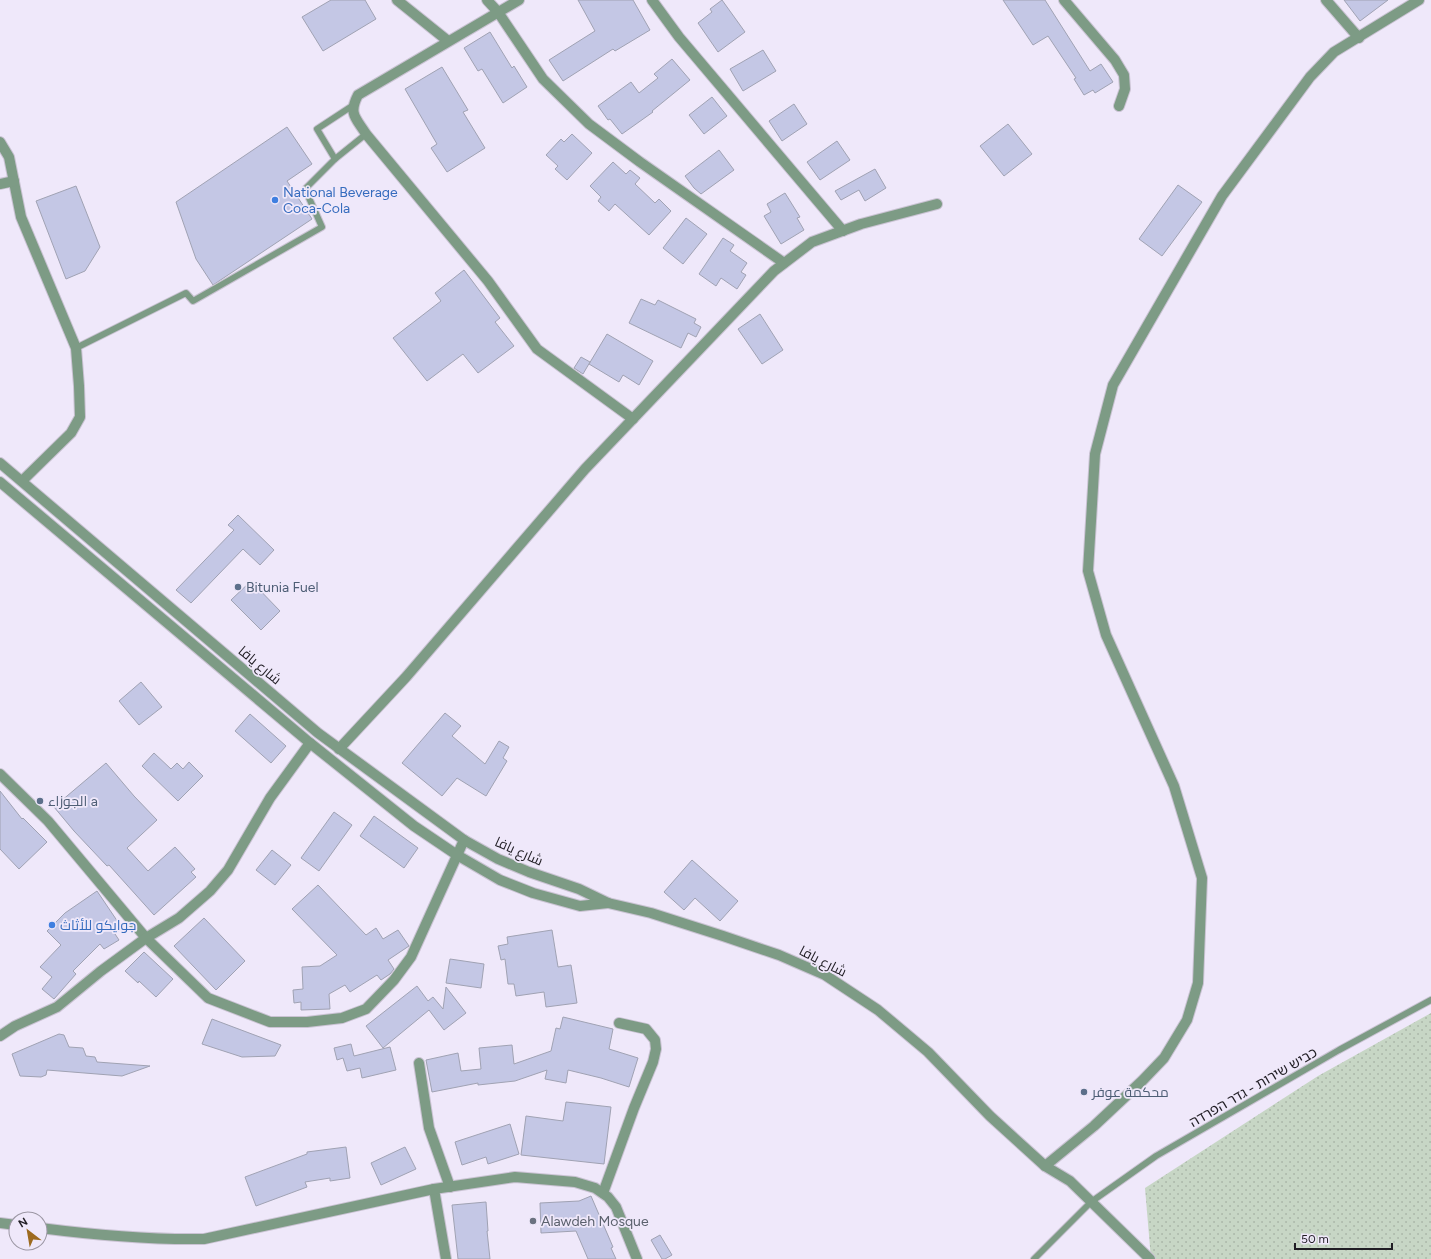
<svg xmlns="http://www.w3.org/2000/svg" width="1431" height="1259" viewBox="0 0 1431 1259" font-family="Figtree,Cairo,'Noto Sans Hebrew',sans-serif">
	<defs>
		<pattern id="grass-dots" width="8" height="8" patternUnits="userSpaceOnUse"><rect width="8" height="8" fill="#c7d6c5"/><path d="M2 2h.1M6 6h.1" fill="none" stroke="#abb7a9" stroke-width="1.8" stroke-linecap="round"/></pattern>
	</defs>
	<rect width="100%" height="100%" fill="#efe8fa"/>
	<!-- grass -->
	<polygon fill="url(#grass-dots)" points="1431,1013 1431,1259 1151,1259 1145,1188 1318,1076"/>
	<!-- building -->
	<g fill="#c4c7e5" stroke="#a0a2b3">
		<polygon points="331,0 365,0 376,19 323,51 302,17"/>
		<polygon points="578,0 633,0 650,30 615,51 613,49 563,81 549,60 595,31"/>
		<polygon points="722,0 745,32 718,52 698,23 712,12 710,9"/>
		<polygon points="1003,0 1045,0 1090,71 1101,64 1113,82 1095,93 1093,90 1084,95 1074,79 1076,78 1048,36 1033,45"/>
		<polygon points="1344,0 1388,0 1360,21"/>
		<polygon points="490,32 512,68 514,66 527,87 503,103 482,69 478,71 464,48"/>
		<polygon points="763,50 776,71 743,91 730,69"/>
		<polygon points="672,59 690,80 652,111 653,112 622,134 610,119 608,120 598,106 631,82 639,93 658,78 654,74"/>
		<polygon points="442,67 468,110 463,112 485,148 447,172 431,148 437,144 405,89"/>
		<polygon points="712,97 727,116 704,134 689,115"/>
		<polygon points="794,104 807,124 782,141 769,121"/>
		<polygon points="1008,124 1032,154 1004,176 980,146"/>
		<polygon points="287,127 312,164 287,181 312,219 213,285 196,259 176,202"/>
		<polygon points="572,134 592,153 567,180 555,169 558,166 546,155 561,139 564,142"/>
		<polygon points="837,141 850,160 820,180 807,162"/>
		<polygon points="719,150 734,170 701,194 694,188 685,176"/>
		<polygon points="613,162 626,174 630,170 640,178 635,184 655,203 659,199 671,211 649,235 615,204 609,211 598,201 601,197 590,186"/>
		<polygon points="875,169 886,188 865,201 859,190 841,200 835,191"/>
		<polygon points="1178,185 1202,202 1162,256 1139,239"/>
		<polygon points="76,186 100,247 85,271 66,279 36,201"/>
		<polygon points="785,193 800,217 797,218 804,230 781,244 764,216 771,212 767,204"/>
		<polygon points="686,218 707,234 683,264 663,248"/>
		<polygon points="723,238 734,245 730,251 747,263 741,272 746,275 737,289 721,278 716,286 699,274"/>
		<polygon points="464,270 500,318 495,322 514,346 478,373 463,354 427,381 393,338 441,301 435,293"/>
		<polygon points="641,299 655,305 658,300 696,319 694,323 701,327 696,337 688,333 681,348 629,323"/>
		<polygon points="760,314 783,350 762,364 738,329"/>
		<polygon points="607,334 653,361 639,385 623,375 619,382 589,364"/>
		<polygon points="581,357 590,362 583,374 574,368"/>
		<polygon points="238,515 274,550 260,565 243,549 191,603 176,590 234,530 228,525"/>
		<polygon points="251,581 280,611 261,630 231,600"/>
		<polygon points="141,682 162,707 139,725 119,701"/>
		<polygon points="445,713 461,726 452,736 485,764 499,741 509,747 503,758 507,761 486,796 457,778 442,796 402,763"/>
		<polygon points="250,714 286,746 271,763 235,731"/>
		<polygon points="154,753 171,769 177,763 183,769 189,762 203,776 178,801 142,766"/>
		<polygon points="106,763 134,796 157,820 127,848 148,871 175,847 195,869 191,872 196,877 154,915 109,865 107,866 74,831 54,807"/>
		<polygon points="0,791 22,819 23,818 47,842 19,869 0,849"/>
		<polygon points="334,812 352,825 319,871 301,858"/>
		<polygon points="374,816 418,848 404,868 360,836"/>
		<polygon points="272,850 291,865 275,885 256,870"/>
		<polygon points="692,860 738,901 720,921 695,898 684,910 664,892"/>
		<polygon points="318,885 366,935 376,928 383,939 398,930 409,946 388,960 394,969 390,974 381,980 377,975 350,992 345,985 329,994 330,1009 301,1010 301,1002 294,1003 293,990 303,989 302,967 320,966 337,955 292,909"/>
		<polygon points="97,891 122,928 115,934 119,940 104,949 100,944 73,971 76,974 54,999 42,989 52,977 40,967 61,945 47,931 65,913"/>
		<polygon points="204,918 245,961 216,990 174,946"/>
		<polygon points="552,930 558,967 571,965 577,1003 546,1007 544,992 516,996 514,984 508,984 505,959 501,960 498,946 508,944 507,937"/>
		<polygon points="144,952 173,979 156,997 139,981 138,983 125,971"/>
		<polygon points="450,959 484,964 481,988 446,983"/>
		<polygon points="417,986 428,1001 433,997 443,1009 446,987 466,1013 444,1030 429,1010 383,1048 366,1026"/>
		<polygon points="563,1017 613,1029 609,1049 638,1058 629,1087 601,1078 568,1070 566,1083 545,1079 547,1070 515,1081 478,1085 478,1083 432,1092 426,1060 458,1053 461,1071 481,1069 479,1048 512,1045 514,1064 551,1051 556,1028 560,1029"/>
		<polygon points="212,1019 281,1045 275,1056 242,1057 202,1044"/>
		<polygon points="59,1034 64,1035 69,1047 83,1048 86,1056 95,1057 97,1062 150,1066 122,1076 47,1070 46,1075 41,1077 20,1076 12,1054"/>
		<polygon points="351,1044 354,1056 390,1047 396,1070 362,1078 360,1068 347,1071 343,1058 337,1060 334,1048"/>
		<polygon points="566,1102 611,1107 604,1164 521,1155 526,1116 563,1121"/>
		<polygon points="510,1124 519,1154 488,1164 486,1157 462,1165 455,1142"/>
		<polygon points="346,1147 350,1178 330,1181 330,1178 305,1182 307,1187 256,1206 245,1177 307,1154 307,1152"/>
		<polygon points="405,1147 416,1169 381,1185 371,1163"/>
		<polygon points="591,1196 613,1247 611,1248 616,1259 588,1259 576,1231 541,1233 540,1203 579,1201"/>
		<polygon points="486,1202 488,1231 487,1231 490,1259 458,1259 452,1205"/>
		<polygon points="660,1235 672,1255 665,1259 662,1259 651,1240"/>
	</g>
	<g fill="none" stroke-linecap="round" stroke-linejoin="round">
		<!-- service casing -->
		<g stroke="#cac3d3" stroke-width="8">
			<g id="service">
				<polyline points="352,106 317,129 335,159 366,134"/>
				<polyline points="76,348 186,293 193,301 322,227 305,189 335,159"/>
				<polyline points="1034,1259 1091,1202 1156,1156 1339,1050 1431,1000"/>
			</g>
		</g>
		<!-- minor casing -->
		<g stroke="#cac3d3" stroke-width="12">
			<g id="minor">
				<polyline points="397,0 448,41"/>
				<polyline points="487,0 498,12 543,79 589,124 640,162 784,263"/>
				<path d="M519,0L358,95C348,114 356,118 366,134L488,281L537,349L633,419"/>
				<polyline points="652,0 679,37 843,231"/>
				<polyline points="1064,0 1115,60 1124,75 1125,89 1119,106"/>
				<polyline points="0,142 9,157 21,217 76,348 79,386 80,417 71,433 22,481"/>
				<polyline points="0,184 14,181"/>
				<polyline points="339,749 406,677 585,469 774,271 812,242 861,224 937,204"/>
				<polyline points="0,774 48,821 146,938 208,998 270,1022 307,1022 342,1018 366,1009 394,980 411,957 464,840"/>
				<polyline points="0,1036 15,1026 57,1007 101,971 146,938 179,918 210,891 228,870 270,798 310,743"/>
				<polyline points="419,1063 429,1128 450,1187"/>
				<polyline points="1045,1166 1094,1126 1142,1081 1164,1058 1187,1020 1198,983 1202,878 1174,786 1106,635 1088,571 1095,454 1113,385 1222,196 1310,77 1334,52 1419,0"/>
				<polyline points="434,1189 446,1259"/>
				<polyline points="603,1193 634,1108 653,1062 656,1049 655,1040 646,1029 619,1023"/>
				<polyline points="0,1223 16,1225"/>
				<path d="M40,1228C95,1235 149,1240 204,1239L434,1189L515,1177L575,1182L595,1188L608,1197L616,1207L637,1259"/>
			</g>
		</g>
		<!-- tertiary casing -->
		<g stroke="#cac3d3" stroke-width="12">
			<g id="tertiary">
				<polyline points="1326,0 1359,38"/>
				<polyline points="0,463 318,733 464,840 498,859 529,872 579,889 608,903 651,913 723,936 779,955 825,975 878,1010 928,1052 990,1116 1045,1166 1070,1181 1150,1259"/>
				<polyline points="0,482 310,743 414,826 457,855 500,880 533,893 580,906 608,903"/>
			</g>
		</g>
		<!-- service -->
		<use href="#service" stroke="#7d9b85" stroke-width="6"/>
		<!-- minor -->
		<use href="#minor" stroke="#7d9b85" stroke-width="10"/>
		<!-- tertiary -->
		<use href="#tertiary" stroke="#7d9b85" stroke-width="10"/>
	</g>
	<!-- markers -->
	<g fill="#3f7fe0" stroke="#efe8fa" stroke-width="1.5">
		<circle cx="275" cy="200" r="4"/>
		<circle cx="52" cy="925" r="4"/>
	</g>
	<g fill="#5c6f8a" stroke="#efe8fa" stroke-width="1.5">
		<circle cx="238" cy="587" r="4"/>
		<circle cx="40" cy="801" r="4"/>
		<circle cx="1084" cy="1092" r="4"/>
	</g>
	<circle fill="#6b7280" stroke="#efe8fa" stroke-width="1.5" cx="533" cy="1221" r="4"/>
	<g text-anchor="middle" stroke-width="3.5" stroke-linejoin="round" paint-order="stroke">
		<!-- shop labels -->
		<g font-size="14" fill="#366cbe" stroke="#efe8fa" text-anchor="start">
			<text x="283" y="197">National Beverage<tspan x="283" dy="16">Coca-Cola</tspan></text>
			<text x="60" y="930">جوايكو للأثاث</text>
		</g>
		<!-- service labels -->
		<g font-size="14" fill="#4e5e75" stroke="#efe8fa" text-anchor="start">
			<text x="246" y="592">Bitunia Fuel</text>
			<text x="48" y="806">الجوزاء a</text>
			<text x="1092" y="1097">محكمة عوفر</text>
		</g>
		<!-- street labels -->
		<g font-size="14" fill="#201d24" stroke="#efe8fa">
			<text transform="translate(260 665) rotate(40)" y="5">شارع يافا</text>
			<text transform="translate(519 851) rotate(24)" y="5">شارع يافا</text>
			<text transform="translate(823 961) rotate(27)" y="5">شارع يافا</text>
			<text transform="translate(1253 1087) rotate(-30)" y="5">כביש שירות - גדר הפרדה</text>
		</g>
		<!-- worship labels -->
		<g font-size="14" fill="#5b616d" stroke="#efe8fa" text-anchor="start">
			<text x="541" y="1226">Alawdeh Mosque</text>
		</g>
	</g>
	<!-- north arrow -->
	<g transform="translate(28 1231) rotate(329)"><circle r="19" fill="#efe8fa" stroke="#9c97a4"/>
	<path d="M0-3L7 15L0 10L-7 15Z" fill="#9d6a1f"/>
	<text y="-6" font-size="11" font-weight="bold" text-anchor="middle" fill="#201d24">N</text>
	</g>
	<!-- scale -->
	<path d="M1295 1243v6h97v-6" fill="none" stroke="#201d24" stroke-width="2"/>
	<text x="1301" y="1243" font-size="12" fill="#201d24" stroke="#efe8fa" stroke-width="3" paint-order="stroke">50 m</text>
</svg>
